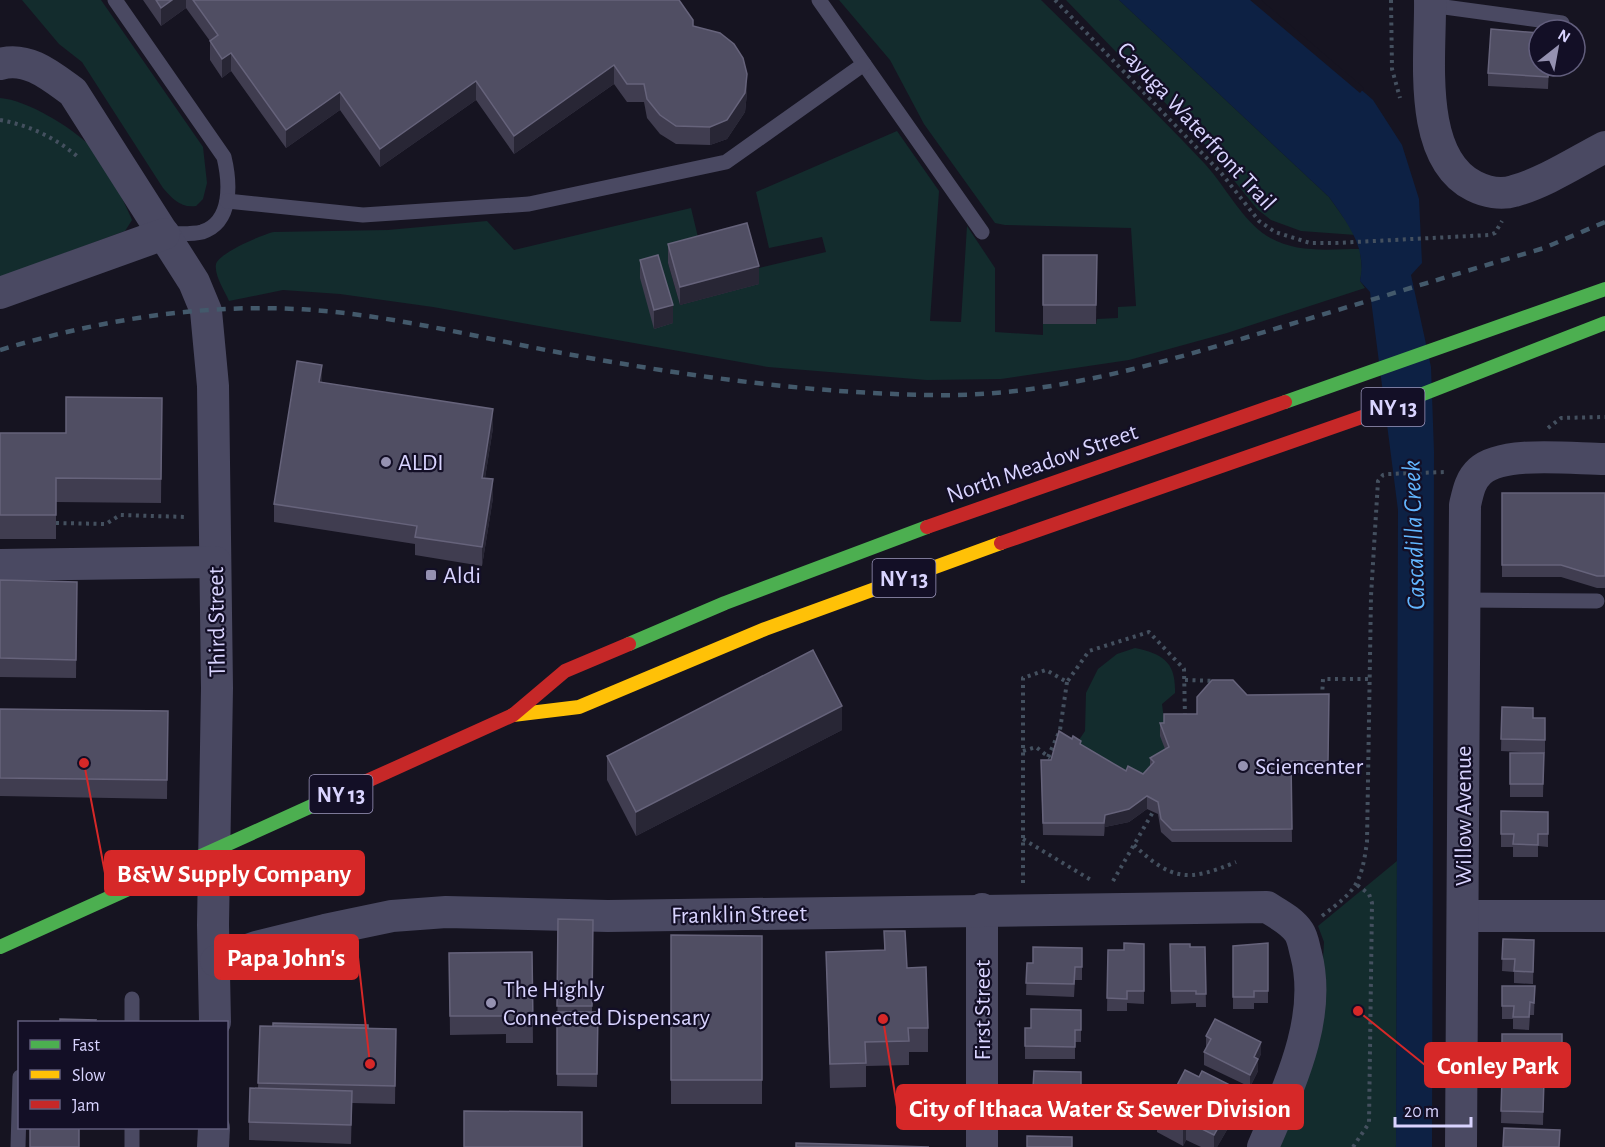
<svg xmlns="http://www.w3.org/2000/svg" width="1605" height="1147" viewBox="0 0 1605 1147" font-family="'Alegreya Sans',sans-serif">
	<rect width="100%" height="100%" fill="#161421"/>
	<!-- green -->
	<g fill="#132c2d">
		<path d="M22,0H101L203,147L207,183L203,199L196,206C180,208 173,199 163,188L82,62L59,44Z"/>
		<path d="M839,0H1041C1096,54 1152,108 1205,164C1226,187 1241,219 1267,236C1295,254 1329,249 1360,249L1362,270L1360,281L1365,288L1227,333L1129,360L1001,379L927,380L768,367L433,307L340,294L283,290L229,301C225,291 214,276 216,264C219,253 263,234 274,232L388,230L487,221L514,250L691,208L702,254L668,263L680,305L758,284L755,269L826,252L822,237L769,248L756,192L897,131L939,191L930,321L961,322L967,226L995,268V332L1043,335V324H1096L1097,319L1118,318V307L1136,306L1131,228L1005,225L995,223L924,124L890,60Z"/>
		<polygon points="1066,0 1119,0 1329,197 1356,235 1301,231 1271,220 1257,209 1203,142"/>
		<path d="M0,98C27,100 71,127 90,146C103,159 125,203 132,220L125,231L0,277Z"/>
		<path d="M1135,648C1163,654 1176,662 1175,693L1162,704L1169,759L1143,787L1073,749L1085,731L1086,693L1098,669L1117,654Z"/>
		<polygon points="1397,861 1396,1147 1277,1147 1319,1032 1324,942 1318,926"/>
	</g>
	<!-- water -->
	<path fill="#0d2144" d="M1119,0H1258L1373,100L1402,145L1419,199L1422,263L1411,275L1431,367L1434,452L1432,1147H1396L1398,510L1370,292L1360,281C1367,247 1348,224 1329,197Z"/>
	<!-- pier -->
	<polygon fill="#161421" points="1250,0 1261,0 1364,88 1360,93"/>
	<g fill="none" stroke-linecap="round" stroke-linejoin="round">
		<!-- path -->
		<g stroke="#44505f" stroke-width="4" stroke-dasharray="3 4.5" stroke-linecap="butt">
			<polyline points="1055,0 1222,174 1259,221 1275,232 1310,243 1336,243 1489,235 1495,233 1502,221"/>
			<polyline points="1391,0 1392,69 1400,98"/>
			<path d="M0,120C29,125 56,138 78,157"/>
			<polyline points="1548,428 1561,418 1605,417"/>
			<polyline points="56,523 106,524 120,515 188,517"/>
			<polyline points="1185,680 1215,681"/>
			<polyline points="1322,697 1323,679 1370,679"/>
			<polyline points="1023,751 1036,747 1050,758"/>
			<polyline points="1048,757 1060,730 1067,682"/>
			<polyline points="1023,839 1091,880"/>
			<path d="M1134,845C1172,881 1188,882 1236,862"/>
			<polyline points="1113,881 1153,812"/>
			<polyline points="1023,883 1023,678 1046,670 1067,682 1089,651 1149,632 1184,669 1185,717"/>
			<path d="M1322,916C1356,890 1361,885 1367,842L1371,596L1378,481L1383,475L1388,474L1445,472"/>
			<polyline points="1353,1147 1369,1123 1372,903 1369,894 1357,885"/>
		</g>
		<!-- lane -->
		<g stroke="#4a4962" stroke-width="15">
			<path d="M115,0L224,157C230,182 233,222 202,232C191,235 175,233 164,234"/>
			<polyline points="819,0 982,232"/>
			<polyline points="1430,5 1562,23"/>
			<polyline points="227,201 363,215 529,204 726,162 864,64"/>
			<polyline points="1464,600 1597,601"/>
			<polyline points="132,1022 132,999"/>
			<polyline points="18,1147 20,1077"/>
			<polyline points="132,1147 132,1128"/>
		</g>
		<!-- street -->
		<g stroke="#4a4962" stroke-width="32">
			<path d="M1430,0C1431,54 1416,157 1474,186C1486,192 1501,195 1514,191C1546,182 1576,162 1605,147"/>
			<path d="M0,64C28,56 51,76 73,92L194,282L206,311L213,386L217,688L213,925L215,1022"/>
			<polyline points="0,293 164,234"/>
			<polyline points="0,565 215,562"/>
			<polyline points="982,909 982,1147"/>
			<polyline points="1463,916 1605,916"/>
			<path d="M216,961L256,947L325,930L392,916L446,912L608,916L1267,907C1278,914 1292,921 1299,932C1303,938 1304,947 1306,954C1323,1019 1288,1088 1263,1147"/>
			<polyline points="213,1147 214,1128"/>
			<path d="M1461,1147L1465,505C1468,492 1470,480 1480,471C1503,450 1574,459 1605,459"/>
		</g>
		<!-- fast -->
		<g stroke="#4caf50" stroke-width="14">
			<polyline points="1285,402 1605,289"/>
			<polyline points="1382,410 1605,323"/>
			<polyline points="629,644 725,603 927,527"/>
			<polyline points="0,947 367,781"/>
		</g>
		<!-- slow -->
		<polyline stroke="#ffc107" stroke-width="14" points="513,715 579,707 765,629 1001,543"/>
		<!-- jam -->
		<g stroke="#c62828" stroke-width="14">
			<polyline points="927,527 1285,402"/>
			<polyline points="1001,543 1382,410"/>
			<polyline points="367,781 513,715 565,671 629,644"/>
		</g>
		<!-- rail -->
		<path stroke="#43596b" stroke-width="4.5" stroke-dasharray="9 8" stroke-linecap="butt" d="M0,350C96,321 195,304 296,309C380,313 463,334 546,350C672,374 802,393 930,395C1047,398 1161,363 1271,330C1362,303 1452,275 1544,248L1605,222"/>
	</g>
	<!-- wall -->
	<g fill="#403d50">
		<polygon points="143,0 679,0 693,26 747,93 745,112 727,139 710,145 676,144 660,134 647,118 644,102 627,102 614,84 514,154 476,100 380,167 340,110 286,148 231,71 222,78 210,60 210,41 186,8 161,26"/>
		<polygon points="1549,66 1548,89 1488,86 1488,73"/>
		<polygon points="668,244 759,284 680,305 668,263"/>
		<polygon points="1043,255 1097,255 1096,324 1043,324"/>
		<polygon points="640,260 673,323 654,329 640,278"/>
		<polygon points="322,382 493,428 485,478 493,498 482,566 415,555 415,544 274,522 274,504"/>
		<polygon points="162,398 161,503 56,502 56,539 0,539 0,433 66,433"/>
		<polygon points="1502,493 1605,493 1605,588 1597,588 1561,577 1502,577"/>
		<polygon points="0,580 77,582 76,678 0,677"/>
		<polygon points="1329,694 1328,773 1291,773 1292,842 1172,842 1161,832 1158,814 1147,809 1129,822 1105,827 1104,836 1043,835 1041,773 1051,760 1072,739 1126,771 1143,774 1150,767 1150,758 1165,749 1160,736 1160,723 1197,714 1247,695"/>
		<polygon points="1502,707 1533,718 1545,718 1545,753 1501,751"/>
		<polygon points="0,709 168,711 167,799 0,796"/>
		<polygon points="842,730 636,836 607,780 607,756"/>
		<polygon points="1510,753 1544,753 1543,797 1510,797"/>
		<polygon points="1501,811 1548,812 1548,847 1538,846 1538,857 1513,857 1513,847 1501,847"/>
		<polygon points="558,919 593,920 592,1012 598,1012 597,1087 557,1086"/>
		<polygon points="884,931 907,968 928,1028 928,1052 909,1052 909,1065 866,1066 866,1087 830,1088 826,952 884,951"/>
		<polygon points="671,935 762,936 762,1104 671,1104"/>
		<polygon points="1503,939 1534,940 1533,984 1514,983 1514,972 1502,971"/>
		<polygon points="1268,943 1268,1003 1254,1003 1254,1009 1233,1009 1233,946"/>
		<polygon points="1144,944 1144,1004 1127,1003 1127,1011 1107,1011 1108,950 1124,950"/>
		<polygon points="1170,944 1190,947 1205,947 1206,1007 1196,1007 1196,1003 1171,1004"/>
		<polygon points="1082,948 1082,980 1075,980 1074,997 1026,995 1027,963 1033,963"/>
		<polygon points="532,952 533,1043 506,1043 506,1034 450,1035 449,953"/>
		<polygon points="1502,986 1535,986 1534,1015 1530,1015 1529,1030 1513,1029 1513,1019 1502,1019"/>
		<polygon points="1081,1010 1081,1042 1075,1042 1075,1059 1025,1059 1025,1028 1031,1028"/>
		<polygon points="260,1026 396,1029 395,1104 352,1103 351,1144 249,1140 249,1122 258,1088"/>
		<polygon points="1502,1034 1562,1034 1562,1066 1546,1066 1546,1078 1502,1078"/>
		<polygon points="1206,1036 1261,1054 1258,1060 1258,1071 1250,1087 1204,1065 1204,1052 1206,1049"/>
		<polygon points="1081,1072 1081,1104 1074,1104 1073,1122 1026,1121 1026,1088 1033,1088"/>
		<polygon points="1502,1079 1544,1080 1543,1125 1501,1123"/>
		<polygon points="1173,1093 1234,1106 1231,1111 1231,1123 1217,1147 1201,1147 1186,1140 1183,1146 1157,1132 1157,1114"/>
	</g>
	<!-- shaded-wall -->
	<g fill="#282635">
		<polygon points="172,0 186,0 186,8 161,26 161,8"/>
		<polygon points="231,53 231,71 222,78 222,59"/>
		<polygon points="614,65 614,84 514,154 514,136"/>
		<polygon points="747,74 747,93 745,112 727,139 710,145 710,127"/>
		<polygon points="476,81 476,100 380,167 380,149"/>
		<polygon points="340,92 340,110 286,148 286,130"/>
		<polygon points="759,266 759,284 680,305 680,287"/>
		<polygon points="673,305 673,323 654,329 654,310"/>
		<polygon points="322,365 322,383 319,382"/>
		<polygon points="493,409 493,428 482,496 482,478"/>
		<polygon points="493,479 493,498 482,566 482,547"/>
		<polygon points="842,706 842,730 636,836 636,812"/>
		<polygon points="1147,796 1147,809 1129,822 1105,827 1104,836 1105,815"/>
		<polygon points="1261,1042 1261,1054 1258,1060 1258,1071 1250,1087 1250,1075 1254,1057"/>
		<polygon points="1234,1087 1234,1106 1231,1111 1231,1123 1217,1147 1214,1147 1214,1135 1227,1102"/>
		<polygon points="1186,1121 1186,1140 1183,1146 1183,1127"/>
	</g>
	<!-- building -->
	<g fill="#504e63" stroke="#66637b" stroke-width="1.5">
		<polygon points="156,0 172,0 161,8"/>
		<polygon points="193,0 679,0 693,20 693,26 720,33 734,44 743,58 747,74 745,93 727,120 710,127 676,126 660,115 647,99 644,84 627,84 614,65 514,136 476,81 380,149 340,92 286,130 231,53 222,59 210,41 218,35"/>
		<polygon points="1491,29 1539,33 1539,66 1549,66 1548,77 1488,73"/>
		<polygon points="747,223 759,266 680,287 668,244"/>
		<polygon points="658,255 673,305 654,310 640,260"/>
		<polygon points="1043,255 1097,255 1096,305 1043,305"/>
		<polygon points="297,361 322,365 319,382 493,409 482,478 493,479 482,547 415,537 417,526 274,504"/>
		<polygon points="66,397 162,398 161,479 56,478 56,515 0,515 0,433 66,433"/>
		<polygon points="1502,493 1605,493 1605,576 1597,576 1561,565 1502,565"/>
		<polygon points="0,580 77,582 76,660 0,658"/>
		<polygon points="813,650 842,706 636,812 607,756"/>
		<polygon points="1212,680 1233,680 1247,695 1329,694 1328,761 1291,761 1292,829 1172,830 1161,819 1158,802 1147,796 1129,809 1105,815 1104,823 1043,823 1041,760 1051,760 1059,731 1072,739 1073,736 1081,741 1080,744 1126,771 1128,766 1143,774 1154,762 1150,758 1169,747 1160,723 1164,723 1164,714 1197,714 1197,697"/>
		<polygon points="1502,707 1533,708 1533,718 1545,718 1545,740 1501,739"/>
		<polygon points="0,709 168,711 167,780 0,778"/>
		<polygon points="1510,753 1544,753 1543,784 1510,784"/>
		<polygon points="1501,811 1548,812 1548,834 1538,834 1538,845 1513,844 1514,834 1501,834"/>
		<polygon points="558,919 593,920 592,1006 557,1006"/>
		<polygon points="884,931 905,931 907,968 926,967 928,1028 908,1028 909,1041 865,1042 866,1063 830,1064 826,952 885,950"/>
		<polygon points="671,935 762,936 762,1080 671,1080"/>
		<polygon points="1503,939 1534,940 1533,972 1514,971 1515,959 1502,959"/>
		<polygon points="1124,943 1144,944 1144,991 1127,991 1127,999 1107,998 1108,950 1124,950"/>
		<polygon points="1268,943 1268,991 1254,991 1254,997 1233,997 1233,946"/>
		<polygon points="1170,944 1190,944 1190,947 1205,947 1206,994 1196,994 1196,991 1171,991"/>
		<polygon points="1033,947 1082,948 1082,967 1075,967 1074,984 1026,983 1027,963 1033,963"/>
		<polygon points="532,952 533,1024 506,1025 506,1016 450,1016 449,953"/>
		<polygon points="1502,986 1535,986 1534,1003 1530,1002 1529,1017 1513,1017 1514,1006 1502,1006"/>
		<polygon points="1031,1009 1081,1010 1081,1030 1075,1030 1075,1047 1025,1046 1025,1028 1031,1028"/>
		<polygon points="557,1012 598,1012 597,1074 557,1074"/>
		<polygon points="60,1019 96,1020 95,1023 60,1023"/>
		<polygon points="1215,1019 1261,1042 1254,1057 1258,1059 1250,1075 1204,1052 1211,1039 1206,1036"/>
		<polygon points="273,1023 368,1025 368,1028 273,1026"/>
		<polygon points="260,1026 396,1029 395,1086 258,1083"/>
		<polygon points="1502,1034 1562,1034 1562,1053 1545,1053 1546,1066 1502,1065"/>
		<polygon points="1185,1070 1199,1077 1202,1071 1234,1087 1227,1102 1231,1105 1214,1135 1186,1121 1183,1127 1157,1114 1169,1091 1173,1093"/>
		<polygon points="1034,1071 1081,1072 1081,1092 1074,1092 1073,1109 1026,1108 1026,1088 1033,1088"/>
		<polygon points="1502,1079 1544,1080 1543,1112 1501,1111"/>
		<polygon points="250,1088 352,1091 351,1125 249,1122"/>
		<polygon points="464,1111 582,1112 582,1147 464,1147"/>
		<rect x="30" y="1128" width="49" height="19"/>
		<polygon points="1504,1128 1560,1130 1559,1147 1503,1147"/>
		<polygon points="1027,1136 1072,1137 1072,1147 1027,1147"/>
		<polygon points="796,1143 929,1147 796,1147"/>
	</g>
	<!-- markers -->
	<g fill="#9591b1" stroke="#130f26" stroke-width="2">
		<circle cx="386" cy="462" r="6"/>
		<rect x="425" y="569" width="12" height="12" rx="3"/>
		<circle cx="1243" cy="766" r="6"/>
		<circle cx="491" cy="1003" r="6"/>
	</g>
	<g text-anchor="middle" stroke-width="4.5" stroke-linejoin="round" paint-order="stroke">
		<!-- shield labels -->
		<g fill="#130f26" stroke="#9e99be" stroke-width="1.5">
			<rect x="1361.5" y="388" width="63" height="38" rx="4.5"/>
			<rect x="872.5" y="559" width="63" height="38" rx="4.5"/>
			<rect x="309.5" y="775" width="63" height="38" rx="4.5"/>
		</g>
		<g font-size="22" font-weight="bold" fill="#d9d4ff">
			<text x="1393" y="415">NY 13</text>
			<text x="904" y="586">NY 13</text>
			<text x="341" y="802">NY 13</text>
		</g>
		<!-- street labels -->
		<g font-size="24" fill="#d9d4ff" stroke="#130f26">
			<text transform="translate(1197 126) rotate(47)" y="8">Cayuga Waterfront Trail</text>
			<text transform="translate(1042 463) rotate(-19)" y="8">North Meadow Street</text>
			<text transform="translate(216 622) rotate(-91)" y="8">Third Street</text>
			<text transform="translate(1463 816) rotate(-90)" y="8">Willow Avenue</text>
			<text transform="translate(739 914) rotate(-1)" y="8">Franklin Street</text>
			<text transform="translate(982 1010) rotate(-90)" y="8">First Street</text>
		</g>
		<!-- poi labels -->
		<g font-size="24" fill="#d9d4ff" stroke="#130f26" text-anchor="start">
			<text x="398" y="470">ALDI</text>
			<text x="443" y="583">Aldi</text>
			<text x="1255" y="774">Sciencenter</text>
			<text x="503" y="997">The Highly<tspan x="503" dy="28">Connected Dispensary</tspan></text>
		</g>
		<!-- water labels -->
		<g font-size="26" font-style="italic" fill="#62b6ff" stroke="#130f26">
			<text transform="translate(1413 535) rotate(-92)" y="9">Cascadilla Creek</text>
		</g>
	</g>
	<!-- callouts -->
	<path fill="none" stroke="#d62828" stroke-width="2" d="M84 763L105 873M370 1064L358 957M1358 1011L1425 1065M883 1019L897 1107"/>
	<g fill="#d62828" stroke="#130f26" stroke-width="2">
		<circle cx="84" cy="763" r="6"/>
		<circle cx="370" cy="1064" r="6"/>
		<circle cx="1358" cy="1011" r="6"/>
		<circle cx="883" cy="1019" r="6"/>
	</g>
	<g fill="#d62828" stroke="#d62828" stroke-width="2">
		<rect x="105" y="851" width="259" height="44" rx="6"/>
		<rect x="215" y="935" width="143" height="44" rx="6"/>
		<rect x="1425" y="1043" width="145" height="44" rx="6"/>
		<rect x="897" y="1085" width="406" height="44" rx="6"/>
	</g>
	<g font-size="26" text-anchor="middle" font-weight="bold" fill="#fff">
		<text x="234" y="882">B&amp;W Supply Company</text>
		<text x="286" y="966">Papa John's</text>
		<text x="1498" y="1074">Conley Park</text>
		<text x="1100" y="1117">City of Ithaca Water &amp; Sewer Division</text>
	</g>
	<!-- legend -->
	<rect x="18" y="1021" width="210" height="108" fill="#130f26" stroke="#625e7d" stroke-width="1.5"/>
	<rect x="30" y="1040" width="30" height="9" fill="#4caf50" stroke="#625e7d" stroke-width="1.5"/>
	<text x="72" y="1051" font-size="18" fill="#d9d4ff">Fast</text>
	<rect x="30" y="1070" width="30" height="9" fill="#ffc107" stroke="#625e7d" stroke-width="1.5"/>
	<text x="72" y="1081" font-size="18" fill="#d9d4ff">Slow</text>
	<rect x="30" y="1100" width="30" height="9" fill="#c62828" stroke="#625e7d" stroke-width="1.5"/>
	<text x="72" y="1111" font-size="18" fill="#d9d4ff">Jam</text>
	<!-- north arrow -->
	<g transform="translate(1557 48) rotate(31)"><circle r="28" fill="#130f26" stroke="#625e7d" stroke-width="1.5"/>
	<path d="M0-4.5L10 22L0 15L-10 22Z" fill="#9591b1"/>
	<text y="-9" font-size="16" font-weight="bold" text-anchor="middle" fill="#d9d4ff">N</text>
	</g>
	<!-- scale -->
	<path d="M1395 1117v9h76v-9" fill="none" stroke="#d9d4ff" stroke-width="3"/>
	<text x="1404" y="1117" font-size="18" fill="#d9d4ff" stroke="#130f26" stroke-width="4.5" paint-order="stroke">20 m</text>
</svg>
